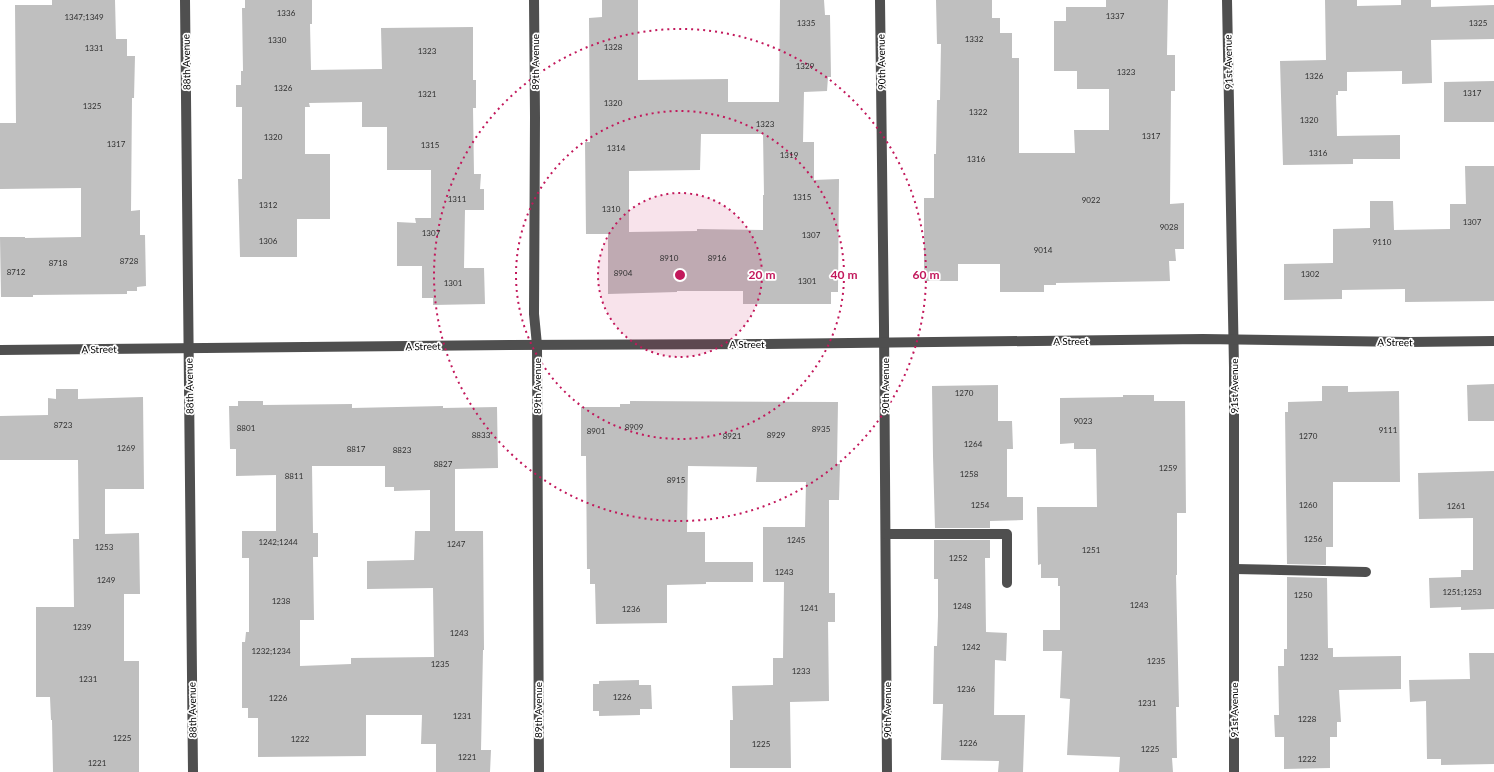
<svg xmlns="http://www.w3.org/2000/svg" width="1494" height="772" viewBox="0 0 1494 772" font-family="Lato,sans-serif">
	<rect width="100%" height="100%" fill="#fff"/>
	<!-- building -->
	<g fill="#bfbfbf" fill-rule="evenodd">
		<polygon points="52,0 115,0 116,39 127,39 127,56 135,56 134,98 132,98 131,211 140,210 140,235 145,235 146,286 137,287 137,291 127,291 127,294 33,295 33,297 1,297 0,237 25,237 25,238 81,237 81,188 0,189 0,123 16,123 15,5 52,5"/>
		<polygon points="245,0 312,0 312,24 310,24 311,70 382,69 381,28 473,27 473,80 476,80 476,108 473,108 474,174 481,174 480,189 484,189 484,210 465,210 464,268 484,268 485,304 433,305 433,298 422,298 422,266 397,266 397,222 416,223 415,218 431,218 431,170 387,170 387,127 362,127 362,102 309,103 310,107 305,107 305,154 330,154 330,219 297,219 297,257 240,257 238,179 242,179 242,107 236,107 236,85 241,85 241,71 243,71 242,8 245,8"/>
		<path d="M602,0H638V80L728,79V102H779L780,0H824L825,15H830L831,77H828L827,91L804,92L803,142H814V180L839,179L838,292H831V304H743V291H677V292L608,294V234H586L585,142H590L589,18L602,17ZM701,134H763L764,195H763V230L697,229V231L629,232V171L700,170Z"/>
		<polygon points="936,0 992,0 992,18 1000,18 1000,33 1012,33 1012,58 1019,58 1019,153 1075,153 1074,130 1109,130 1109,89 1077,89 1077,71 1054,71 1054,21 1066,21 1066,7 1106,7 1106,0 1168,0 1167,55 1175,55 1175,91 1171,91 1170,204 1184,203 1184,249 1175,249 1176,261 1169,261 1170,281 1056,283 1056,285 1044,285 1044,292 1000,292 1000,264 958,264 958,281 924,281 924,198 934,198 934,154 936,154 937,100 940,100 941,44 937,44"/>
		<polygon points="1325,0 1357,0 1357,6 1401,5 1401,0 1431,0 1431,7 1494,5 1494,39 1431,40 1432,83 1402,84 1402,71 1347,72 1347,91 1338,91 1338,95 1336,95 1337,136 1400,135 1400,159 1353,159 1353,164 1283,165 1280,61 1326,60"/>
		<polygon points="1494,81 1494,122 1444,122 1444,82"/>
		<polygon points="1465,166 1494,166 1494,301 1405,302 1405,289 1342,290 1342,299 1284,300 1284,264 1333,263 1333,229 1370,228 1370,201 1393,201 1394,230 1450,229 1450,204 1466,204"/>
		<polygon points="1494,384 1494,421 1468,421 1467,385"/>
		<polygon points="998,385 998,421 1012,421 1013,449 1007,449 1007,497 1023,497 1023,520 990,521 990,528 935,528 933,456 932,386"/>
		<polygon points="1322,386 1348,386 1348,392 1399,391 1400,482 1333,482 1333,547 1326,547 1326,565 1287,564 1285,412 1288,412 1288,402 1322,401"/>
		<polygon points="56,389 78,389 78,399 143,397 144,489 105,489 105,534 139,533 140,594 124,594 124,661 139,661 139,772 53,772 52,720 51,720 50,697 36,697 36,607 74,607 73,539 79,539 78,460 0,460 0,416 48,415 48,398 56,399"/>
		<polygon points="1123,395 1154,395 1154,401 1185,401 1186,513 1177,513 1177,575 1176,575 1179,707 1176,707 1177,758 1172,758 1173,772 1119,772 1120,757 1067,755 1070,699 1060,698 1062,651 1043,651 1043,630 1060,630 1060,586 1058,586 1058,578 1041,578 1041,564 1038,565 1037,507 1097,507 1096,449 1074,449 1074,443 1060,444 1060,398 1123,397"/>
		<path d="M238,401H263V405L352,404V408L443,406V408L497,407L498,468L455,469V531H483L484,650H483L481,750H491L490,772H436V744H421L422,715H366V756L258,757V718H248V708H242V642H245L246,632H249V558H242V531H276V475L236,476V449H230L229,406H238ZM312,466H385V487H394V491L430,490V531H415L414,560L367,561V589L433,588L434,657L351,658V664L300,666V620H314L313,557H318V533H313Z"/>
		<polygon points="630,401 838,402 837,464 840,464 839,500 829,500 829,593 835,593 835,622 828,622 829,701 790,702 791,768 730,768 730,720 733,720 732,686 773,685 773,658 783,658 784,582 763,582 763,527 805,527 806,482 756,482 757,467 688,466 687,532 705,532 705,562 753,562 753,582 706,582 706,584 667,585 667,623 596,624 595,584 590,584 590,569 587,569 586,456 581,456 581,407 620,407 620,404 630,404"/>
		<polygon points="1494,471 1494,609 1461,610 1461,607 1430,608 1429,578 1461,577 1461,570 1473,570 1473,518 1419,519 1418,473"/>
		<polygon points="934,540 990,540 990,558 985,558 986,632 1007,633 1006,661 995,660 994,715 1025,715 1023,772 998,772 999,761 941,760 943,704 933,704 934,646 937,646 938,616 938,579 934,579"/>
		<polygon points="1287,577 1327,578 1328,648 1333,648 1333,657 1401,656 1401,689 1339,690 1341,722 1337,722 1337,737 1330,737 1330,768 1284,769 1284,737 1275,737 1274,715 1279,715 1278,666 1284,666 1284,649 1287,649"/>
		<polygon points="1469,653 1494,653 1494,764 1441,765 1441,759 1427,759 1426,701 1410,702 1409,680 1470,679"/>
		<polygon points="639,680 639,685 651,685 652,709 640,709 640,715 599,716 599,711 593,711 593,684 599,684 599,681"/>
	</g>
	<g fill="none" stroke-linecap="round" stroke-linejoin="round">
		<!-- minor -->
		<g stroke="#4f4f4f" stroke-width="10">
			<polyline points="185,0 193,772"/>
			<polyline points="534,0 535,117 534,314 537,345 539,772"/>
			<polyline points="880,0 884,327 887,772"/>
			<polyline points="1227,0 1234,367 1234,772"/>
			<polyline points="0,350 509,345 766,344 1203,339 1410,342 1494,341"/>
			<polyline points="886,534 1007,534 1007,583"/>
			<polyline points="1235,569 1366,572"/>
		</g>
	</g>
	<!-- distance rings -->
	<circle cx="680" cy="275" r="82" fill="#c2185b" fill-opacity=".12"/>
	<g fill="none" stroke="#c2185b" stroke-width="2" stroke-dasharray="2 4">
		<circle cx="680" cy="275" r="82"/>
		<circle cx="680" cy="275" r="164"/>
		<circle cx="680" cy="275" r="246"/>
	</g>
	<g text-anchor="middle" stroke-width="3.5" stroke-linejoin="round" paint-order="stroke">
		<!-- number labels -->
		<g font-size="8" fill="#303030">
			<text x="286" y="16">1336</text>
			<text x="1115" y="19">1337</text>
			<text x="84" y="20">1347;1349</text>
			<text x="806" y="26">1335</text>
			<text x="1478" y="26">1325</text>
			<text x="974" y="42">1332</text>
			<text x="277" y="43">1330</text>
			<text x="613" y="50">1328</text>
			<text x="94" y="51">1331</text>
			<text x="427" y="54">1323</text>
			<text x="805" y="69">1329</text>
			<text x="1126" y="75">1323</text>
			<text x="1314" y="79">1326</text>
			<text x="283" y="91">1326</text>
			<text x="1472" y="96">1317</text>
			<text x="427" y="97">1321</text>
			<text x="613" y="106">1320</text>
			<text x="92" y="109">1325</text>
			<text x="978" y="115">1322</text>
			<text x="1309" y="123">1320</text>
			<text x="765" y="127">1323</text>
			<text x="1151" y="139">1317</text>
			<text x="273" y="140">1320</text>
			<text x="116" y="147">1317</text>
			<text x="430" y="148">1315</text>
			<text x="616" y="151">1314</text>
			<text x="1318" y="156">1316</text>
			<text x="789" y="158">1319</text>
			<text x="976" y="162">1316</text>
			<text x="802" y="200">1315</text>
			<text x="457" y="202">1311</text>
			<text x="1091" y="203">9022</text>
			<text x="268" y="208">1312</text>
			<text x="611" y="212">1310</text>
			<text x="1472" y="225">1307</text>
			<text x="1169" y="230">9028</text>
			<text x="431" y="236">1307</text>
			<text x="811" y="238">1307</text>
			<text x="268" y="244">1306</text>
			<text x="1382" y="245">9110</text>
			<text x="1043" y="253">9014</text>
			<text x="669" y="261">8910</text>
			<text x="717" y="261">8916</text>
			<text x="129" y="264">8728</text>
			<text x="58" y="266">8718</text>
			<text x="16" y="275">8712</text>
			<text x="623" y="276">8904</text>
			<text x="1310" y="277">1302</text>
			<text x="807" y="284">1301</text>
			<text x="453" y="286">1301</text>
			<text x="964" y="396">1270</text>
			<text x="1083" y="424">9023</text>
			<text x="63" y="428">8723</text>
			<text x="634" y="430">8909</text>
			<text x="246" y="431">8801</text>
			<text x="821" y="432">8935</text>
			<text x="1388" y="433">9111</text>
			<text x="596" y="434">8901</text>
			<text x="481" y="438">8833</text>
			<text x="776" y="438">8929</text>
			<text x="732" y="439">8921</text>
			<text x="1308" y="439">1270</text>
			<text x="973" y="447">1264</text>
			<text x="126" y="451">1269</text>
			<text x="356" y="452">8817</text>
			<text x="402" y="453">8823</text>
			<text x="443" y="467">8827</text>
			<text x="1168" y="471">1259</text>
			<text x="969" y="477">1258</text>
			<text x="294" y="479">8811</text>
			<text x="676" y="483">8915</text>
			<text x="980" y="508">1254</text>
			<text x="1308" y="508">1260</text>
			<text x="1456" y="509">1261</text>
			<text x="1313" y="542">1256</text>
			<text x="796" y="543">1245</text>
			<text x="278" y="545">1242;1244</text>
			<text x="456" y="547">1247</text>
			<text x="104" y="550">1253</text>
			<text x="1091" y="553">1251</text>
			<text x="958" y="561">1252</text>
			<text x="784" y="575">1243</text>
			<text x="106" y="583">1249</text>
			<text x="1462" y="595">1251;1253</text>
			<text x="1303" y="598">1250</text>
			<text x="281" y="604">1238</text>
			<text x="1139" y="608">1243</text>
			<text x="962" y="609">1248</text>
			<text x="809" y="611">1241</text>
			<text x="631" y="612">1236</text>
			<text x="82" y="630">1239</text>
			<text x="459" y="636">1243</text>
			<text x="971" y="650">1242</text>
			<text x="271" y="654">1232;1234</text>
			<text x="1309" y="660">1232</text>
			<text x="1156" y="664">1235</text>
			<text x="440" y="667">1235</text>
			<text x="801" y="674">1233</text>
			<text x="88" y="682">1231</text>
			<text x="966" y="692">1236</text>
			<text x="622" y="700">1226</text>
			<text x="278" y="701">1226</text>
			<text x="1147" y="706">1231</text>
			<text x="462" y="719">1231</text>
			<text x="1307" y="722">1228</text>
			<text x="122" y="741">1225</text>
			<text x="300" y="742">1222</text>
			<text x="968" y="746">1226</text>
			<text x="761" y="747">1225</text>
			<text x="1150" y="752">1225</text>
			<text x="467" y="760">1221</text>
			<text x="1307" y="762">1222</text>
			<text x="97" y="766">1221</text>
		</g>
		<!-- street labels -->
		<g font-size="10" fill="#000" stroke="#fff">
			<text transform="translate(186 62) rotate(-91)" y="4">88th Avenue</text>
			<text transform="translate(535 62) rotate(-90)" y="4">89th Avenue</text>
			<text transform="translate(881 62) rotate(-91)" y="4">90th Avenue</text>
			<text transform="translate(1228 62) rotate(-91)" y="4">91st Avenue</text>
			<text x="1071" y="345">A Street</text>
			<text transform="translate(1395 342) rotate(1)" y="4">A Street</text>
			<text x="747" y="348">A Street</text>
			<text transform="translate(423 346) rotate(-1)" y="4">A Street</text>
			<text transform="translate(99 349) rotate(-1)" y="4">A Street</text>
			<text transform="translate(189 386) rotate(-91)" y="4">88th Avenue</text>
			<text transform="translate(537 386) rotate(-90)" y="4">89th Avenue</text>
			<text transform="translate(885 386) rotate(-90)" y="4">90th Avenue</text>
			<text transform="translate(1234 386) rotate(-90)" y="4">91st Avenue</text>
			<text transform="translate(192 710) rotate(-91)" y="4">88th Avenue</text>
			<text transform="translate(538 710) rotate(-90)" y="4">89th Avenue</text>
			<text transform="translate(887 710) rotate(-90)" y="4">90th Avenue</text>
			<text transform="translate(1234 710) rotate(-90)" y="4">91st Avenue</text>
		</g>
	</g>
	<circle cx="680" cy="275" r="6" fill="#c2185b" stroke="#fff" stroke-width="2"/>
	<g font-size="12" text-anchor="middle" font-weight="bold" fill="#c2185b" stroke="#fff" stroke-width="3.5" stroke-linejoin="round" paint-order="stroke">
		<text x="762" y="279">20 m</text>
		<text x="844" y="279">40 m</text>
		<text x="926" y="279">60 m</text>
	</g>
</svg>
